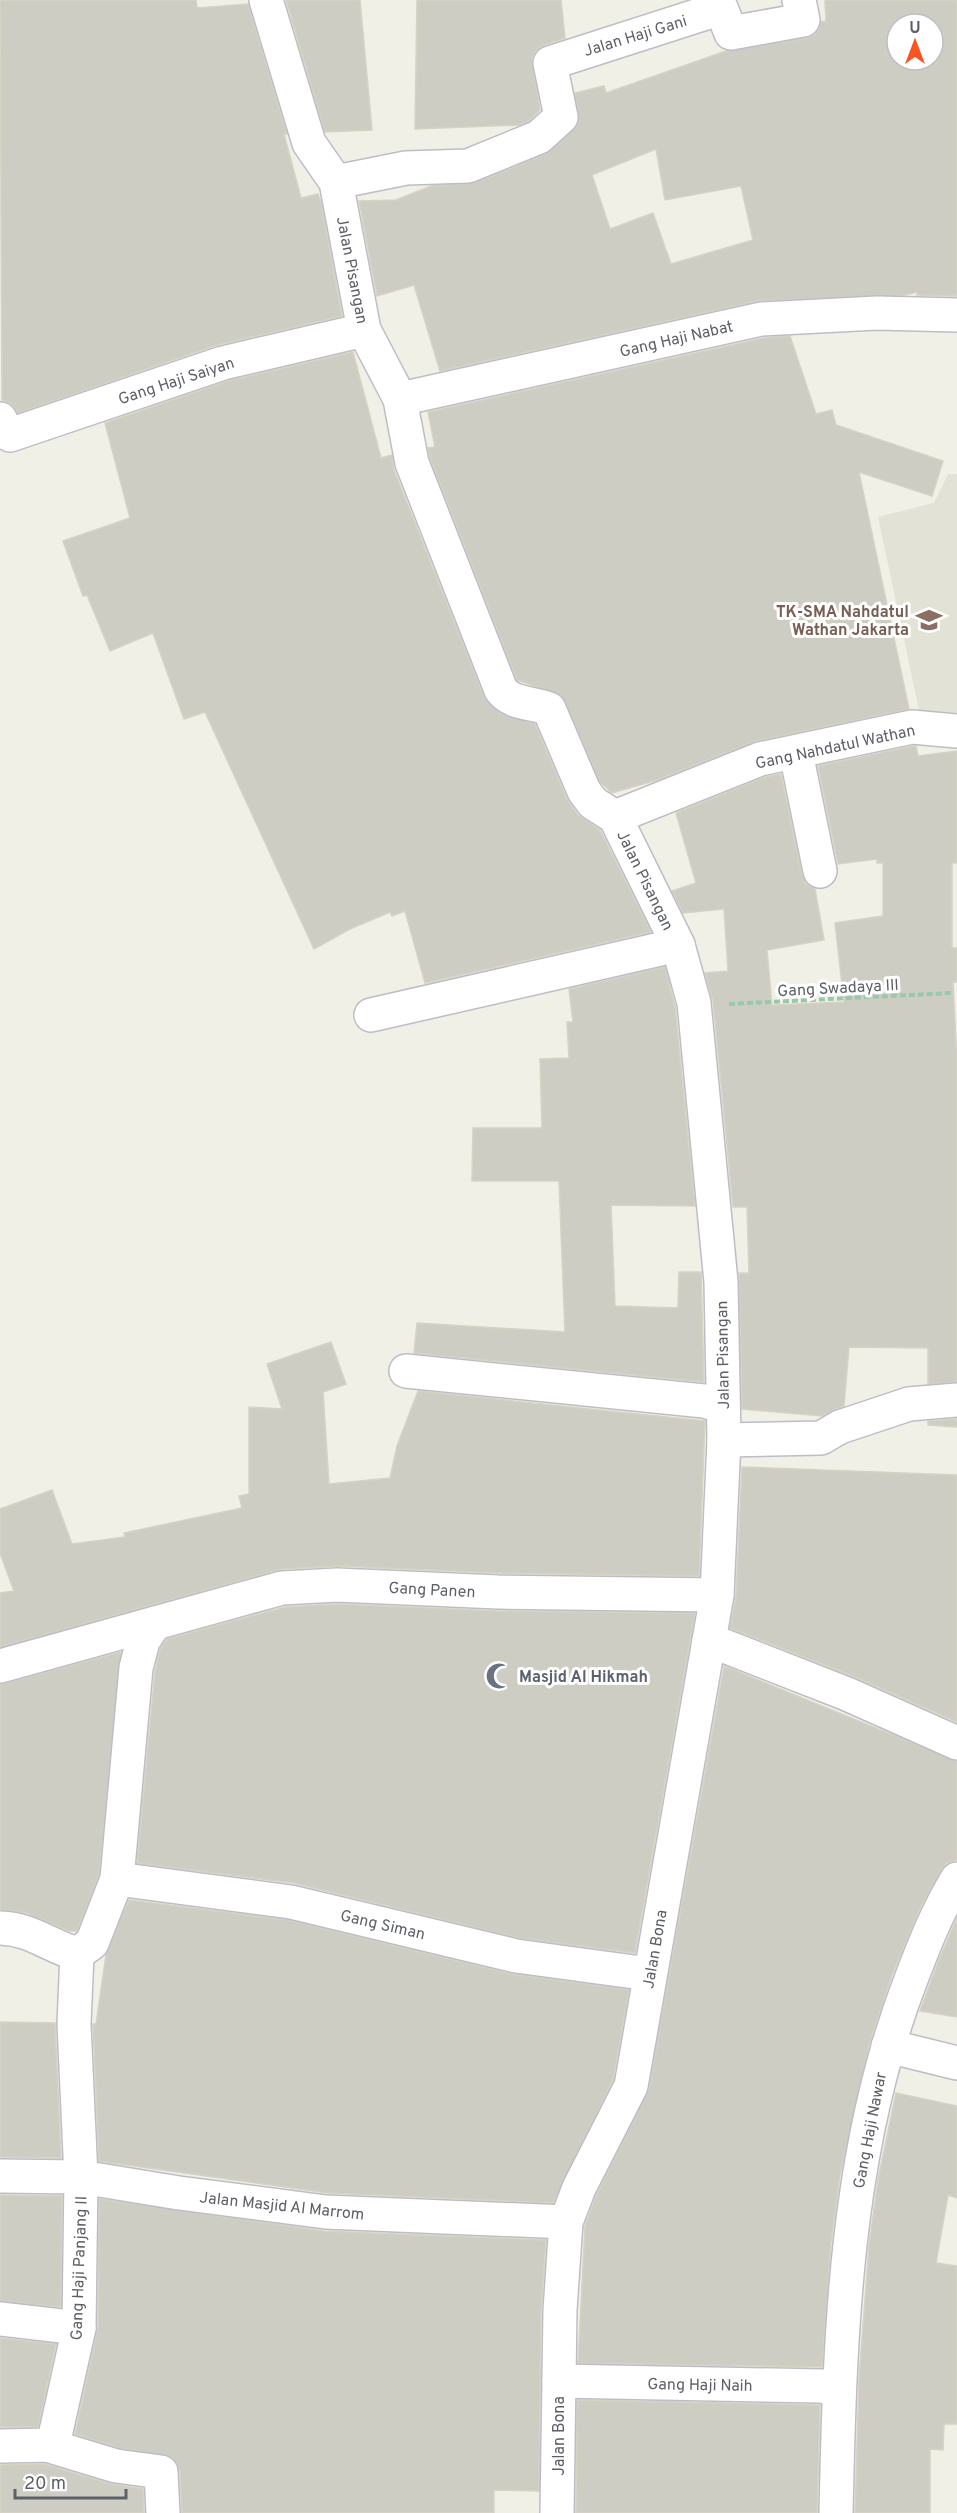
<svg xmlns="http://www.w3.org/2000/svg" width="957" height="2513" viewBox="0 0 957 2513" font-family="Overpass,sans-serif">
	<rect width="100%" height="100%" fill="#f1f0e6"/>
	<!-- education -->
	<polygon fill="#e3e2d6" points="948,474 957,474 957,724 922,724 878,517 934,503"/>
	<!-- building -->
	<g fill="#cecdc4" stroke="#d6d3c3" stroke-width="1.5" fill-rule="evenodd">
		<polygon points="0,0 196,0 197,8 248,4 287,134 284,134 301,198 318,194 321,202 342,316 217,345 18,413 11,404 2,400"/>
		<polygon points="286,0 360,0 372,130 325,132"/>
		<polygon points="417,0 561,0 565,38 544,45 536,50 532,58 540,110 529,121 519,125 415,129"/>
		<path d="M825,0H957V296L917,295V292L905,295L757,301L440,371L414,285L377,296L359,201L396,200L431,186L475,183L546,154L579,123L575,93L604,86L606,93L726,51L807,38L816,34L821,22L826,21ZM897,24H933V60H897ZM656,149L665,200L741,186L753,240L671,264L653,213L610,229L592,175Z"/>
		<polygon points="790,336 816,414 832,410 836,425 943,461 932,496 859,472 909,709 756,741 657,780 612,793 600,782 562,696 517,680 430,458 428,448 435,447 428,412 764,338"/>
		<polygon points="353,352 381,458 392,455 394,470 484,697 501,714 535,724 567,799 578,815 600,830 651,932 425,983 405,911 392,916 390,912 350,929 314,949 205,712 184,719 153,633 110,651 87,595 83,596 63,541 130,518 105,423 228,381"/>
		<polygon points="913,746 916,746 918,756 957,751 957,863 952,863 952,948 957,948 957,982 953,982 957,1064 957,1382 928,1384 928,1348 849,1347 844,1406 822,1416 742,1409 739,1273 749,1273 747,1207 733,1207 713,1001 705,973 728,971 724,909 683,913 672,891 696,883 676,813 765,777 781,774 802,875 806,884 815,889 824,940 767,950 772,1005 844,1002 835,923 883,916 883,863 877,863 877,859 838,864 818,766"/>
		<polygon points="665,967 675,1006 695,1206 611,1205 615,1306 678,1308 679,1272 701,1272 704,1382 414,1353 417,1323 565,1332 559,1181 472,1181 473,1128 542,1128 540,1059 569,1058 567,1022 573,1022 569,989"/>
		<polygon points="331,1342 346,1384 323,1392 329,1484 390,1478 397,1446 418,1391 705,1421 699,1576 499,1573 338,1566 281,1569 0,1647 0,1593 14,1591 0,1553 0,1509 52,1490 72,1544 125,1537 124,1533 242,1508 239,1496 249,1494 249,1407 282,1409 267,1364"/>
		<polygon points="957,1419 957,1427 928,1425 928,1421"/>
		<polygon points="742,1467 957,1475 957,1722 855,1677 730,1628 736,1596"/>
		<polygon points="337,1604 498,1611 695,1613 635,1953 519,1938 294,1883 137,1863 155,1671 160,1649 167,1639 285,1607"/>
		<polygon points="121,1652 99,1875 77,1931 69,1931 27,1913 0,1910 0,1684"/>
		<polygon points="724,1666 957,1761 957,1860 947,1863 941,1870 920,1908 892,1975 870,2041 840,2175 831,2242 822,2367 578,2363 585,2226 596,2196 649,2089"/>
		<polygon points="129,1900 288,1920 512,1974 629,1990 613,2080 553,2203 328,2193 99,2161 93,2024 96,2024 106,1955"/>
		<polygon points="957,1918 957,2017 920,2011 938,1962"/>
		<polygon points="0,2022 55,2023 61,2158 0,2157"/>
		<polygon points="896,2093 957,2106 957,2198 948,2195 936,2263 957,2266 957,2424 944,2424 943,2450 930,2449 930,2513 855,2513 859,2379 869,2246 878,2180"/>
		<polygon points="0,2195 62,2196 61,2307 0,2301"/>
		<polygon points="99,2199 324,2231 546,2240 541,2310 539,2491 494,2490 494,2513 182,2513 180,2471 172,2457 120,2448 75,2434 98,2328"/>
		<polygon points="0,2338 56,2344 38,2427 0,2427"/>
		<polygon points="577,2400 820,2405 817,2513 576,2513"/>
		<polygon points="44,2464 111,2484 143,2489 144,2513 0,2513 0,2465"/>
	</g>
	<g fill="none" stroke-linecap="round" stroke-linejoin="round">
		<!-- minor casing -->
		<g stroke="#bdbec5" stroke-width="36">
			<g id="minor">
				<path d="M266,0L309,143L336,182L364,330L400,399L412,463L501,690C513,705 532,702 549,709L584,791L593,803L615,817L678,945L694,1003L721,1282L724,1440L717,1595L631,2086L579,2188L566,2222L560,2310L557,2513"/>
				<polyline points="336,182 406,168 468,166 539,137 561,117 550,63 721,8 731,33 803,20 799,0"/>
				<polyline points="400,399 761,319 877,313 957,315"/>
				<polyline points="0,419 7,433 10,435 223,363 364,330"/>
				<polyline points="796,753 820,871"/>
				<polyline points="615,817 760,759 912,727 957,731"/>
				<polyline points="371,1015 678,945"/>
				<polyline points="406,1371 704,1401 723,1406"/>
				<polyline points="724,1440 821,1438 840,1427 909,1404 957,1400"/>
				<polyline points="709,1640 847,1694 957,1743"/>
				<polyline points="0,1666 282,1588 337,1585 498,1592 717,1595"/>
				<polyline points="117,1879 291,1902 516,1956 649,1974"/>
				<path d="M0,1928C32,1929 47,1945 77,1954"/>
				<polyline points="77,1954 92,1943 117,1879 136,1668 143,1641 153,1626"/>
				<polyline points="888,2046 957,2063"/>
				<polyline points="0,2176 81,2177 179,2193 326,2212 566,2222"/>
				<polyline points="0,2319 79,2328"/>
				<polyline points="559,2381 821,2386 831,2388 838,2395"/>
				<polyline points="0,2446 53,2445 79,2328 81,2177 74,2024 77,1954"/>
				<polyline points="50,2446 116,2466 161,2472 163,2513"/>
				<path d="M836,2513C840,2334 845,2151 910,1982C924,1945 937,1912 957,1879"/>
			</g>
		</g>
		<!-- path -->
		<polyline stroke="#97c9ad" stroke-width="4" stroke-dasharray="6 3" stroke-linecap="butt" points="729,1004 951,993"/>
		<!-- minor -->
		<use href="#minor" stroke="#fff" stroke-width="33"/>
	</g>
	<!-- icons -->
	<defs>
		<g id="school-bare" transform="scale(2.07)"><path d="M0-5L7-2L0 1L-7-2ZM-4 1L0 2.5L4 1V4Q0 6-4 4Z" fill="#8d6e63" stroke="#fff" stroke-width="2.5" paint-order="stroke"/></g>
		<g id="mosque-bare" transform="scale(2.07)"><path d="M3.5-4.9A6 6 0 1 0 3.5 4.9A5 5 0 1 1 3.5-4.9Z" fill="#6b7280" stroke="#fff" stroke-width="2.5" paint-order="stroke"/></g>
	</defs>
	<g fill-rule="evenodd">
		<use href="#school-bare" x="929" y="620"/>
		<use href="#mosque-bare" x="499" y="1676"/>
	</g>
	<g text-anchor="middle" stroke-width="6" stroke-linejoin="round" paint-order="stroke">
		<!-- street labels -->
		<g font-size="16" fill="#5d6067" stroke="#fff">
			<text transform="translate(635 35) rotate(-17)" y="6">Jalan Haji Gani</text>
			<text transform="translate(353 270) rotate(79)" y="6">Jalan Pisangan</text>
			<text transform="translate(676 338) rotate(-13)" y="6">Gang Haji Nabat</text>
			<text transform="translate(176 380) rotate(-18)" y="6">Gang Haji Saiyan</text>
			<text transform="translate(835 746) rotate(-12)" y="6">Gang Nahdatul Wathan</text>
			<text transform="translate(646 880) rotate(64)" y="6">Jalan Pisangan</text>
			<text transform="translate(838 987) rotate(-3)" y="6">Gang Swadaya III</text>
			<text transform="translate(722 1355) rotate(-91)" y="6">Jalan Pisangan</text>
			<text transform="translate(432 1589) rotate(3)" y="6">Gang Panen</text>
			<text transform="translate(383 1924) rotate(13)" y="6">Gang Siman</text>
			<text transform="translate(654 1949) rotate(-80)" y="6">Jalan Bona</text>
			<text transform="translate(869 2130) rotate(-79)" y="6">Gang Haji Nawar</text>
			<text transform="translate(282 2205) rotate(6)" y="6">Jalan Masjid Al Marrom</text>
			<text transform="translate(78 2268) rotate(-88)" y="6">Gang Haji Panjang II</text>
			<text transform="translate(700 2384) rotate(1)" y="6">Gang Haji Naih</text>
			<text transform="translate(558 2436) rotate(-90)" y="6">Jalan Bona</text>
		</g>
		<!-- education labels -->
		<g font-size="16" font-weight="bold" fill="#785e54" stroke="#fff" text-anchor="end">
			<text x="909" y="617">TK-SMA Nahdatul<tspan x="909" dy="18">Wathan Jakarta</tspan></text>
		</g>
		<!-- worship labels -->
		<g font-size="16" font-weight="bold" fill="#5b616d" stroke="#fff" text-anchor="start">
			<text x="519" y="1682">Masjid Al Hikmah</text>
		</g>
	</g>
	<!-- north arrow -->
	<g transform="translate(915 42)"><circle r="28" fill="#ffffff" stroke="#bebfc2" stroke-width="1.5"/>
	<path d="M0-4.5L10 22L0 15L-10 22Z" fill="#f85424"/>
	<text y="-9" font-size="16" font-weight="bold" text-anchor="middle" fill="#5d6067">U</text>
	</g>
	<!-- scale -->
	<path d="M15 2489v9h111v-9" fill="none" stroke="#5d6067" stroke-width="3"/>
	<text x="24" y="2489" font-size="18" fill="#5d6067" stroke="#ffffff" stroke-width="4.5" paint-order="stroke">20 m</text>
</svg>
